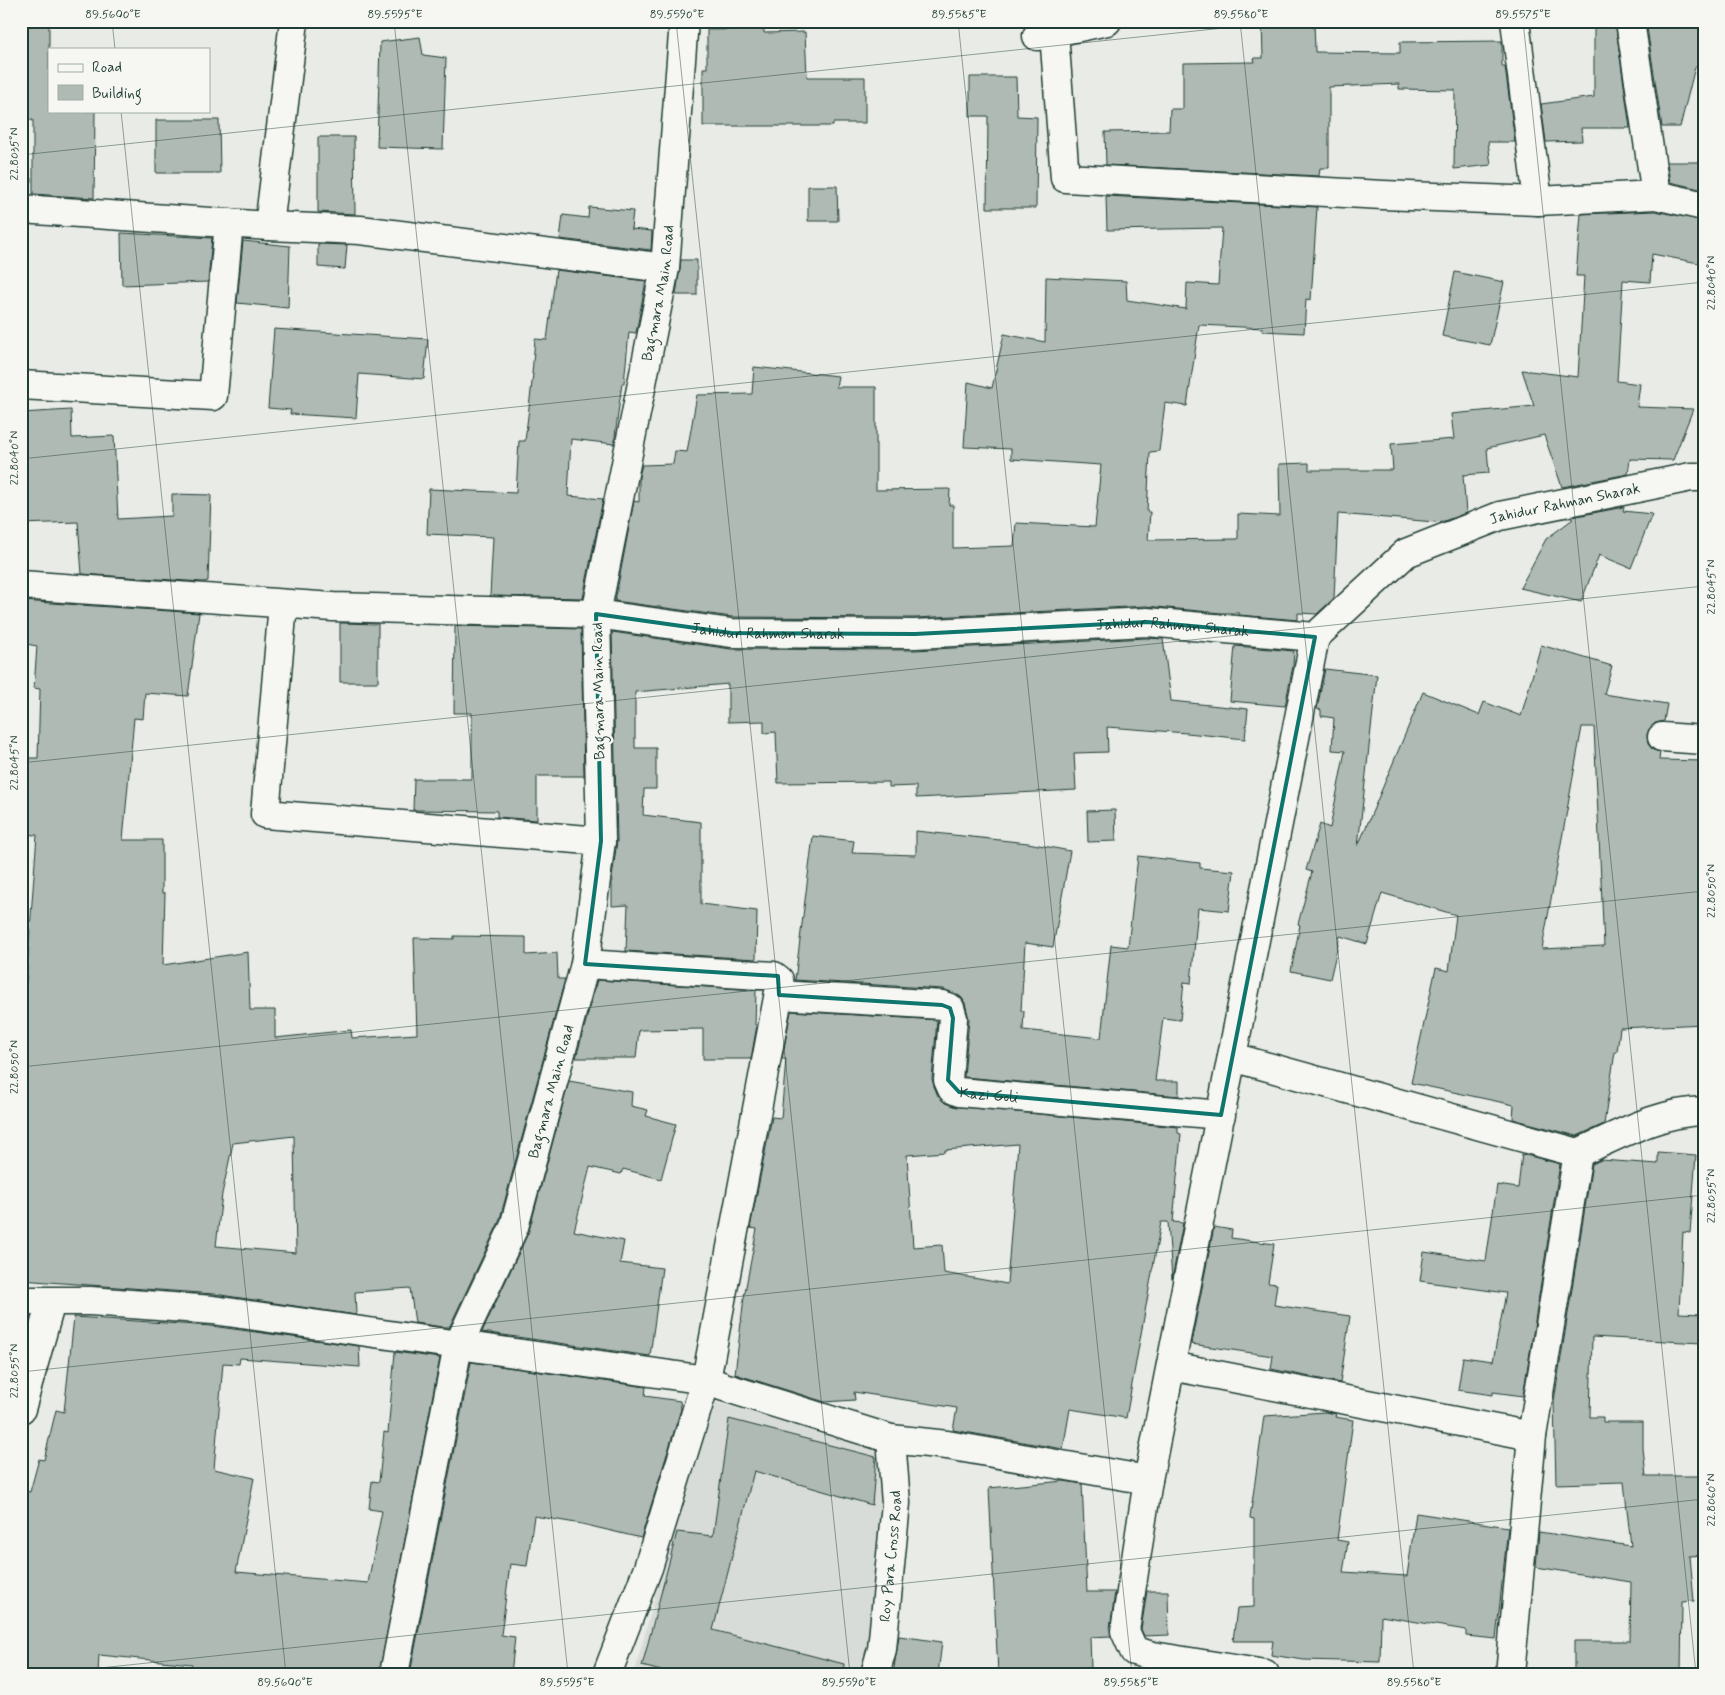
<svg xmlns="http://www.w3.org/2000/svg" width="1725" height="1695" viewBox="0 0 1725 1695" font-family="Mynerve,sans-serif">
	<rect width="100%" height="100%" fill="#e9ebe7"/>
	<filter id="ink" filterUnits="userSpaceOnUse"><feTurbulence type="fractalNoise" baseFrequency=".02" numOctaves="2"/><feDisplacementMap in="SourceGraphic" scale="10" xChannelSelector="R" yChannelSelector="G"/><feConvolveMatrix kernelMatrix="1 2 1 2 8 2 1 2 1" color-interpolation-filters="sRGB"/></filter>
	<g filter="url(#ink)">
		<!-- built -->
		<polygon fill="#d8dcd8" points="708,1400 885,1450 873,1621 860,1674 634,1674"/>
		<!-- building -->
		<g fill="#b0bab5" stroke="#1f3d34" fill-rule="evenodd">
			<polygon points="1262,21 1314,21 1315,52 1400,53 1400,42 1502,41 1502,67 1505,67 1515,142 1488,142 1491,165 1454,169 1455,90 1399,89 1399,84 1329,87 1329,168 1320,168 1319,176 1106,165 1105,132 1169,131 1170,109 1183,109 1183,63 1255,62 1254,58 1263,58"/>
			<polygon points="1594,21 1615,21 1630,128 1581,128 1582,141 1546,142 1541,104 1594,97"/>
			<polygon points="1646,21 1704,26 1704,67 1695,67 1680,127 1662,127"/>
			<polygon points="49,24 49,111 95,111 94,198 33,194 33,120 21,121 21,27"/>
			<polygon points="764,29 764,33 805,32 807,77 865,77 865,123 833,123 833,126 703,126 703,68 707,68 707,30"/>
			<polygon points="420,37 423,55 446,58 443,149 377,147 380,42"/>
			<polygon points="970,77 1016,77 1017,116 1037,117 1036,208 987,208 988,116 970,116"/>
			<polygon points="156,120 219,120 220,173 156,173"/>
			<polygon points="318,137 354,137 355,214 318,212"/>
			<polygon points="1667,162 1704,162 1704,190 1670,182"/>
			<polygon points="808,186 837,186 838,221 808,221"/>
			<polygon points="1106,196 1317,207 1311,300 1306,299 1304,333 1262,331 1263,328 1199,325 1187,406 1165,403 1159,451 1150,452 1147,512 1150,512 1148,540 1238,539 1238,514 1280,516 1279,464 1309,463 1309,470 1393,470 1391,444 1454,439 1451,414 1534,406 1522,370 1578,377 1584,276 1576,276 1581,214 1655,211 1704,221 1704,264 1652,254 1650,282 1623,280 1617,381 1640,384 1637,407 1693,409 1673,460 1630,459 1628,474 1562,487 1544,435 1487,448 1489,473 1463,475 1466,513 1444,521 1435,522 1338,514 1334,598 1317,614 1298,613 1298,620 1239,615 1239,613 1221,613 1146,606 915,618 732,617 615,601 634,501 639,502 639,476 642,465 673,464 675,451 687,452 697,395 752,394 754,367 838,376 836,387 876,387 876,490 950,489 949,505 953,505 953,548 1014,546 1016,523 1095,527 1101,465 1011,459 1011,449 964,447 968,382 992,388 1004,334 1045,342 1046,277 1126,281 1127,300 1186,309 1187,283 1218,285 1222,228 1107,230"/>
			<polygon points="589,207 633,211 631,229 652,231 651,250 560,239 563,215 588,218"/>
			<polygon points="121,233 212,238 208,282 122,285"/>
			<polygon points="243,241 290,246 288,308 237,303"/>
			<polygon points="318,244 347,245 345,269 318,267"/>
			<polygon points="681,260 697,260 697,295 676,295"/>
			<polygon points="556,270 646,281 636,333 629,332 624,383 622,383 614,444 571,439 568,496 603,499 583,598 490,596 493,537 427,534 429,489 516,493 519,441 525,441 533,374 532,374 535,339 547,340"/>
			<polygon points="1455,272 1504,282 1490,345 1442,336"/>
			<polygon points="274,329 428,339 424,379 359,374 356,418 290,414 291,410 268,408"/>
			<polygon points="71,410 72,438 114,436 118,519 172,516 172,494 211,495 208,581 203,582 82,574 78,522 21,524 21,413"/>
			<polygon points="1624,507 1623,511 1652,514 1631,568 1599,555 1581,602 1520,588 1546,539 1573,519 1572,517"/>
			<path d="M21,601L199,613L188,696L145,693L143,719L134,718L123,840H162V893H165L163,965L248,952L250,1010H275V1038L351,1030L352,1038L417,1034L414,938L454,939V936L526,937V955L557,953L558,979H565L499,1222L449,1328L415,1323L410,1288L355,1292L356,1315L214,1294L21,1280L22,983H26L37,835L21,834V758H38L40,689L34,688L37,646L21,643ZM294,1136L296,1253L216,1246L222,1194L233,1143Z"/>
			<polygon points="340,623 378,624 378,682 340,682"/>
			<polygon points="455,626 581,629 584,776 537,776 537,820 497,817 497,811 413,810 414,779 472,779 472,713 454,713"/>
			<polygon points="612,632 731,649 915,650 1147,638 1163,639 1171,701 1248,709 1245,739 1187,733 1107,727 1108,752 1074,753 1076,790 916,798 916,786 889,787 889,782 778,783 776,732 764,733 764,721 728,722 728,684 635,692 635,748 656,748 656,789 644,789 643,815 701,822 701,904 757,911 756,959 626,951 628,905 612,906 612,878 617,841"/>
			<path d="M1541,645L1612,666L1604,694L1667,704L1664,721L1655,723L1649,729L1647,735L1648,744L1653,750L1660,752L1659,760L1704,761V1024L1620,1028L1617,1052H1615L1604,1124L1577,1136L1513,1119L1514,1105L1411,1083L1436,968L1449,971L1456,915L1382,893L1367,944L1340,936L1330,979L1291,971L1300,925L1298,924L1312,872L1306,870L1320,824L1330,828L1345,751L1332,750L1334,718L1321,716V710L1317,709L1325,669L1377,675L1358,846L1423,692L1479,715L1484,702L1521,716ZM1582,727H1594L1604,946L1542,949Z"/>
			<polygon points="1235,646 1294,651 1293,666 1285,706 1230,701"/>
			<polygon points="1115,810 1116,841 1088,842 1087,811"/>
			<polygon points="916,831 1028,843 1070,851 1053,947 1025,943 1021,1011 1024,1011 1023,1030 1101,1038 1111,945 1128,947 1138,856 1200,863 1200,868 1234,871 1229,911 1198,908 1191,983 1184,982 1180,1020 1163,1018 1155,1081 1179,1081 1179,1096 964,1077 969,1019 965,1003 962,998 956,994 943,989 795,980 813,836 854,841 852,853 916,855"/>
			<polygon points="597,980 756,990 755,1025 757,1025 751,1059 703,1059 703,1029 639,1030 636,1058 576,1058"/>
			<path d="M791,1011L937,1020L932,1079L934,1086L938,1096L945,1103L953,1106L1178,1127V1133L1181,1134L1173,1222L1183,1223L1172,1279L1168,1222H1161L1126,1418L1070,1409L1063,1449L953,1430L957,1408L854,1392L855,1400L825,1402L735,1374L744,1297L757,1229L750,1228L772,1117L781,1118L786,1059H782ZM1018,1144L1007,1284L944,1273L942,1245L913,1247L907,1155L945,1152V1150Z"/>
			<polygon points="569,1081 632,1092 631,1106 648,1110 646,1116 676,1124 661,1179 623,1169 621,1174 590,1167 574,1231 624,1241 620,1263 662,1268 650,1356 482,1332 529,1231"/>
			<polygon points="1658,1152 1696,1155 1690,1233 1683,1232 1679,1313 1703,1314 1702,1343 1592,1337 1590,1417 1603,1417 1603,1422 1643,1422 1643,1448 1646,1476 1704,1476 1704,1555 1690,1556 1694,1601 1682,1602 1681,1674 1574,1674 1574,1641 1630,1641 1631,1582 1536,1567 1539,1532 1631,1546 1624,1482 1556,1484 1554,1401 1592,1164 1601,1160 1658,1164"/>
			<polygon points="1522,1154 1560,1164 1523,1396 1493,1392 1493,1395 1458,1390 1463,1357 1493,1361 1506,1293 1420,1281 1424,1252 1486,1261 1497,1185 1518,1188"/>
			<polygon points="1214,1227 1232,1230 1231,1238 1274,1244 1268,1283 1277,1284 1274,1305 1350,1316 1340,1383 1271,1369 1273,1356 1191,1344"/>
			<polygon points="74,1317 211,1326 359,1346 360,1367 240,1358 239,1364 223,1363 214,1469 254,1478 236,1572 368,1583 382,1511 369,1509 372,1481 379,1482 384,1432 388,1433 395,1352 440,1358 379,1674 191,1674 192,1664 99,1655 98,1674 21,1674 21,1490 30,1492 39,1459 44,1460 56,1410 64,1412"/>
			<polygon points="471,1362 646,1387 645,1396 680,1401 681,1409 641,1538 582,1524 534,1516 527,1566 510,1564 501,1635 515,1637 511,1674 410,1674"/>
			<polygon points="1325,1412 1336,1414 1335,1417 1353,1420 1337,1540 1348,1542 1343,1572 1407,1576 1416,1513 1508,1527 1496,1639 1466,1636 1466,1630 1381,1616 1380,1662 1304,1660 1271,1655 1273,1641 1233,1641 1237,1608 1254,1607 1254,1519 1250,1518 1264,1416"/>
			<polygon points="729,1419 876,1457 872,1505 754,1471 713,1630 844,1664 843,1674 673,1674 642,1666 677,1532 713,1536"/>
			<polygon points="1064,1481 1082,1484 1087,1592 1115,1592 1110,1629 1111,1636 1090,1637 1091,1668 998,1673 989,1488"/>
			<polygon points="1147,1591 1168,1591 1169,1635 1144,1636 1141,1629"/>
			<polygon points="899,1636 942,1642 938,1674 893,1674"/>
		</g>
		<g fill="none" stroke-linecap="round" stroke-linejoin="round">
			<!-- minor casing -->
			<g stroke="#1f3d34" stroke-width="31">
				<g id="minor">
					<polyline points="1515,21 1538,201"/>
					<polyline points="1630,21 1656,195 1704,206"/>
					<polyline points="1054,33 1065,178 1383,195 1538,201 1656,195"/>
					<polyline points="1037,36 1107,21"/>
					<polyline points="21,209 269,226 360,230 665,268"/>
					<polyline points="269,226 294,21"/>
					<polyline points="21,385 213,396 229,223"/>
					<path id="s1" d="M21,585L333,607L596,614L731,633L915,634L1147,622L1315,637L1406,553L1500,516L1691,477H1704"/>
					<polyline points="283,604 265,814 601,841"/>
					<polyline points="1662,737 1704,740"/>
					<polyline points="585,964 774,976 779,980 780,987 706,1380 648,1568 607,1674"/>
					<path id="s2" d="M779,995L942,1005L950,1008L953,1018L948,1080L952,1089L959,1092L1221,1115"/>
					<path d="M1232,1057L1578,1153C1619,1135 1658,1112 1704,1111"/>
					<polyline points="1171,1366 1532,1436 1578,1153"/>
					<polyline points="21,1409 51,1302"/>
					<polyline points="394,1674 458,1346"/>
					<path id="s3" d="M875,1674L882,1649L896,1503L891,1439"/>
					<polyline points="1265,1674 1153,1656 1134,1651 1125,1631 1148,1480 1315,637"/>
					<polyline points="1510,1674 1532,1436"/>
				</g>
			</g>
			<!-- tertiary casing -->
			<g stroke="#1f3d34" stroke-width="31">
				<g id="tertiary">
					<polyline points="21,1301 90,1301 213,1310 706,1380 724,1387 891,1439 947,1445 1148,1480"/>
					<path id="s4" d="M458,1346L514,1227L585,964L601,841L596,614L665,268L684,21"/>
				</g>
			</g>
			<!-- minor -->
			<use href="#minor" stroke="#f6f6f2" stroke-width="28"/>
			<!-- tertiary -->
			<use href="#tertiary" stroke="#f6f6f2" stroke-width="28"/>
		</g>
	</g>
	<!-- marked area -->
	<path fill="none" stroke="#0f766e" stroke-width="4" stroke-linejoin="round" d="M596,614L731,633L915,634L1147,622L1315,637L1221,1115L959,1092L948,1080L953,1018L950,1008L942,1005L779,995L778,976L585,964L601,841Z"/>
	<!-- ticks -->
	<path fill="none" stroke="#1f3d34" stroke-width="1" stroke-opacity="0.45" d="M112,21L115,49M394,21L568,1674M676,21L850,1674M958,21L1132,1674M1240,21L1414,1674M1523,21L1696,1674M121,111L286,1674M21,155L1290,21M21,459L1704,282M21,763L1704,586M21,1067L1704,891M21,1372L1704,1195M43,1674L1704,1499"/>
	<g text-anchor="middle" stroke-width="5" stroke-linejoin="round" paint-order="stroke">
		<!-- street labels -->
		<g font-size="15" fill="#1f3d34" stroke="#f6f6f2">
			<text dy="5" stroke="none"><textPath href="#s4" startOffset="1082">Bagmara Main Road</textPath></text>
			<text dy="5" stroke="none"><textPath href="#s1" startOffset="1588">Jahidur Rahman Sharak</textPath></text>
			<text dy="5" stroke="none"><textPath href="#s1" startOffset="1154">Jahidur Rahman Sharak</textPath></text>
			<text dy="5" stroke="none"><textPath href="#s1" startOffset="749">Jahidur Rahman Sharak</textPath></text>
			<text transform="translate(598 691) rotate(-91)" y="5">Bagmara Main Road</text>
			<text dy="5" stroke="none"><textPath href="#s4" startOffset="272">Bagmara Main Road</textPath></text>
			<text dy="5" stroke="none"><textPath href="#s2" startOffset="292">Kazi Goli</textPath></text>
			<text dy="5" stroke="none"><textPath href="#s3" startOffset="119">Roy Para Cross Road</textPath></text>
		</g>
	</g>
	<!-- margin -->
	<rect width="1725" height="1695" fill="none" stroke="#f6f6f2" stroke-width="55"/>
	<!-- legend -->
	<rect x="48" y="48" width="162" height="65" fill="#f6f6f2" stroke="#a0aca6"/>
	<rect x="58" y="64" width="25" height="8" fill="#f6f6f2" stroke="#a0aca6"/>
	<text x="92" y="72" font-size="15" fill="#1f3d34">Road</text>
	<rect x="58" y="85" width="25" height="15" fill="#b0bab5" stroke="#a0aca6"/>
	<text x="92" y="98" font-size="15" fill="#1f3d34">Building</text>
	<rect x="28" y="28" width="1670" height="1640" fill="none" stroke="#1f3d34" stroke-width="2"/>
	<g font-size="12" text-anchor="middle" fill="#1f3d34">
		<text x="113" y="18">89.5600°E</text>
		<text x="395" y="18">89.5595°E</text>
		<text x="677" y="18">89.5590°E</text>
		<text x="959" y="18">89.5585°E</text>
		<text x="1241" y="18">89.5580°E</text>
		<text x="1523" y="18">89.5575°E</text>
		<text transform="translate(14 154) rotate(-90)" y="4">22.8035°N</text>
		<text transform="translate(1711 283) rotate(-90)" y="4">22.8040°N</text>
		<text transform="translate(14 458) rotate(-90)" y="4">22.8040°N</text>
		<text transform="translate(1711 587) rotate(-90)" y="4">22.8045°N</text>
		<text transform="translate(14 763) rotate(-90)" y="4">22.8045°N</text>
		<text transform="translate(1711 891) rotate(-90)" y="4">22.8050°N</text>
		<text transform="translate(14 1067) rotate(-90)" y="4">22.8050°N</text>
		<text transform="translate(1711 1196) rotate(-90)" y="4">22.8055°N</text>
		<text transform="translate(14 1371) rotate(-90)" y="4">22.8055°N</text>
		<text transform="translate(1711 1500) rotate(-90)" y="4">22.8060°N</text>
		<text x="285" y="1686">89.5600°E</text>
		<text x="567" y="1686">89.5595°E</text>
		<text x="849" y="1686">89.5590°E</text>
		<text x="1131" y="1686">89.5585°E</text>
		<text x="1414" y="1686">89.5580°E</text>
	</g>
</svg>
